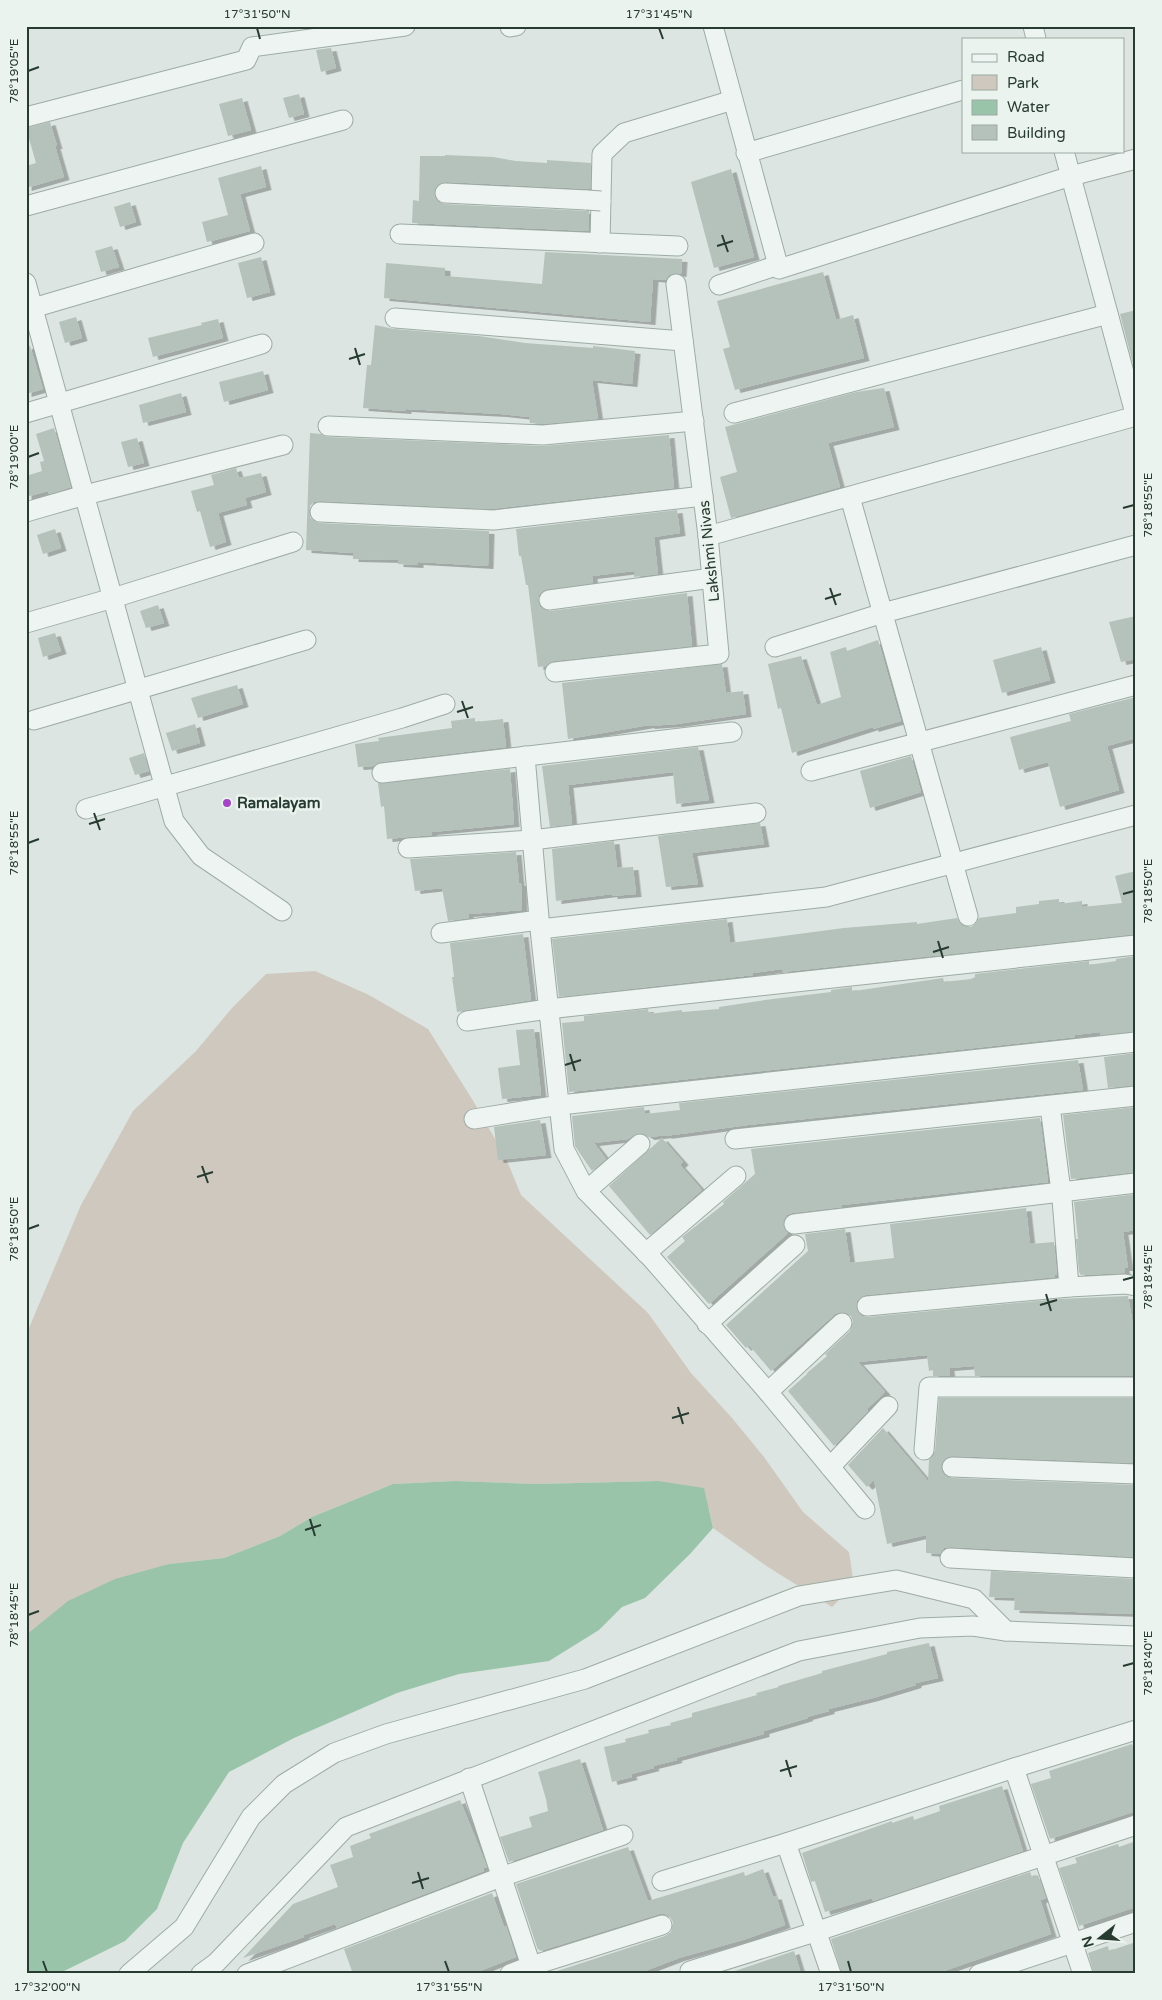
<svg xmlns="http://www.w3.org/2000/svg" width="1162" height="2000" viewBox="0 0 1162 2000" font-family="'Varela Round',sans-serif">
	<defs>
		<filter id="shadow"><feDropShadow dx="5.5" dy="3" stdDeviation="0" flood-color="#0004"/></filter>
	</defs>
	<rect width="100%" height="100%" fill="#dce5e1"/>
	<!-- green -->
	<polygon fill="#cfc8be" points="315,971 369,995 428,1029 472,1099 505,1156 521,1195 648,1313 691,1373 732,1418 764,1457 803,1512 849,1552 854,1585 832,1607 768,1567 713,1528 709,1509 658,1481 536,1484 455,1481 393,1484 312,1517 280,1536 224,1558 169,1564 26,1635 26,1335 81,1205 133,1111 196,1051 232,1008 266,974"/>
	<!-- water -->
	<polygon fill="#99c4aa" points="455,1481 536,1484 658,1481 704,1488 713,1528 690,1554 645,1598 622,1607 599,1630 549,1661 459,1674 397,1693 294,1738 229,1772 183,1843 157,1909 125,1941 58,1974 26,1974 26,1635 68,1601 115,1579 169,1564 224,1558 280,1536 312,1517 393,1484"/>
	<!-- building -->
	<g fill="#b4c2bb" filter="url(#shadow)">
		<polygon points="331,48 336,68 321,72 316,50"/>
		<polygon points="299,94 304,114 289,118 283,98"/>
		<polygon points="242,98 251,130 228,136 219,104"/>
		<polygon points="50,122 57,146 55,146 64,177 26,188 26,166 36,163 26,128"/>
		<polygon points="445,155 493,157 516,161 547,163 547,160 591,163 590,189 446,182 436,187 434,193 439,202 444,204 589,211 589,231 412,223 413,200 419,201 420,156 445,156"/>
		<polygon points="261,166 266,187 240,194 250,231 207,242 202,222 228,215 218,178"/>
		<polygon points="731,169 754,257 714,268 691,182"/>
		<polygon points="130,202 136,222 120,227 114,207"/>
		<polygon points="112,246 119,267 101,272 95,251"/>
		<polygon points="545,252 682,259 681,274 674,273 669,275 666,280 653,279 650,322 384,298 386,263 445,268 445,276 542,284"/>
		<polygon points="261,257 270,292 247,298 238,263"/>
		<polygon points="823,272 836,320 853,315 864,358 735,390 723,349 730,347 717,301"/>
		<polygon points="1136,310 1136,368 1134,368 1120,314"/>
		<polygon points="76,317 82,338 65,343 59,322"/>
		<polygon points="218,319 223,338 153,357 148,338 202,325 201,323"/>
		<polygon points="375,325 394,329 479,336 525,343 593,348 593,346 635,351 632,384 592,380 598,419 543,424 530,423 529,417 501,414 406,409 406,411 363,408 367,365 371,365"/>
		<polygon points="26,346 30,346 43,389 26,394"/>
		<polygon points="263,371 268,390 224,402 219,382"/>
		<polygon points="884,388 894,427 828,443 840,487 731,518 720,477 737,472 725,427 856,392"/>
		<polygon points="181,393 186,412 143,423 139,405"/>
		<polygon points="54,428 71,487 49,494 48,491 26,497 26,476 42,471 40,462 44,461 36,434"/>
		<polygon points="310,433 321,434 328,437 543,446 669,435 674,488 490,509 321,501 314,502 310,506 310,517 314,521 319,523 489,531 488,566 418,562 418,565 398,564 398,560 353,559 353,553 306,550"/>
		<polygon points="137,438 144,463 128,467 121,442"/>
		<polygon points="236,468 239,478 261,473 266,492 245,498 247,505 218,513 226,542 210,547 200,511 197,512 191,491 214,485 211,475"/>
		<polygon points="677,510 680,533 654,537 658,574 634,577 634,571 592,576 593,583 543,591 539,595 538,601 540,607 550,611 687,593 692,646 554,661 546,666 538,667 528,585 526,585 521,556 519,556 516,529"/>
		<polygon points="55,529 61,548 43,554 37,535"/>
		<polygon points="158,605 164,623 146,628 140,611"/>
		<polygon points="1136,616 1136,659 1121,662 1109,622"/>
		<polygon points="55,633 61,651 43,657 38,638"/>
		<polygon points="878,640 901,721 873,729 873,727 792,753 781,708 778,709 768,664 801,656 817,705 841,697 830,652 846,647 847,651"/>
		<polygon points="1041,647 1050,680 1002,693 993,660"/>
		<polygon points="722,664 726,693 743,691 746,714 677,724 649,726 649,725 568,739 562,683"/>
		<polygon points="237,685 243,704 198,718 191,698"/>
		<polygon points="1136,697 1136,738 1107,746 1119,790 1060,807 1048,762 1019,770 1010,737 1071,721 1069,714"/>
		<polygon points="475,718 475,722 503,719 506,747 381,762 373,766 358,767 355,744 379,741 378,738 452,728 451,721"/>
		<polygon points="195,724 200,743 172,751 166,733"/>
		<polygon points="698,747 709,800 676,804 673,772 568,785 572,824 550,827 542,766"/>
		<polygon points="144,753 149,771 135,775 129,758"/>
		<polygon points="911,756 921,792 870,808 860,771"/>
		<polygon points="510,769 514,824 432,832 432,835 387,839 384,806 381,807 378,783"/>
		<polygon points="760,823 764,844 692,853 698,884 666,887 658,836"/>
		<polygon points="614,841 617,868 633,867 636,894 612,896 612,894 556,901 552,849"/>
		<polygon points="516,852 519,883 521,883 522,910 468,914 469,918 448,921 442,888 415,891 410,859"/>
		<polygon points="1136,871 1136,934 782,972 782,969 753,973 753,975 559,997 552,939 727,919 730,943 844,928 917,922 917,924 957,918 961,924 971,927 976,923 979,918 1016,913 1016,907 1039,904 1039,901 1059,899 1059,904 1082,901 1082,907 1122,903 1115,876"/>
		<polygon points="523,934 531,1000 457,1012 452,977 454,977 450,943"/>
		<polygon points="1136,956 1136,1031 1101,1035 1100,1032 1074,1035 1075,1037 569,1092 562,1023 584,1021 584,1016 648,1009 649,1014 682,1010 682,1012 719,1009 719,1007 765,1000 831,992 831,990 852,987 852,991 854,991 943,978 944,982 971,979 975,977 975,974 1089,961 1089,965 1116,961 1116,959"/>
		<polygon points="534,1029 541,1095 502,1099 498,1068 520,1065 516,1030"/>
		<polygon points="1136,1053 1136,1085 1108,1088 1104,1057"/>
		<polygon points="1078,1060 1083,1090 748,1125 665,1136 667,1135 649,1137 644,1134 638,1133 628,1139 594,1143 606,1159 592,1171 575,1146 572,1116 644,1107 645,1114 680,1110 679,1103"/>
		<polygon points="1136,1107 1136,1172 1071,1179 1063,1115"/>
		<polygon points="1040,1118 1048,1182 842,1205 842,1207 792,1213 787,1215 784,1220 783,1226 788,1233 709,1304 667,1257 685,1241 682,1237 724,1204 723,1202 755,1174 751,1149"/>
		<polygon points="540,1120 546,1155 498,1160 494,1127"/>
		<polygon points="662,1138 683,1162 680,1165 702,1190 650,1235 609,1186"/>
		<polygon points="1136,1194 1136,1230 1123,1232 1128,1268 1124,1268 1125,1273 1081,1275 1079,1272 1076,1239 1078,1239 1074,1202"/>
		<polygon points="1026,1208 1030,1244 1054,1242 1057,1275 1055,1275 1055,1277 866,1295 857,1301 856,1307 858,1312 862,1316 868,1317 1058,1299 1128,1296 1136,1343 1136,1376 975,1376 974,1366 949,1368 950,1376 933,1376 933,1370 929,1371 927,1355 858,1362 885,1392 868,1408 868,1411 834,1446 788,1391 807,1374 807,1373 827,1356 825,1354 850,1331 853,1321 851,1316 845,1312 835,1314 771,1371 749,1345 746,1348 726,1325 808,1251 805,1234 845,1229 850,1263 894,1258 890,1224"/>
		<polygon points="939,1398 1136,1398 1136,1463 952,1456 943,1461 941,1467 946,1476 952,1478 1136,1485 1136,1557 951,1547 944,1548 940,1554 926,1553 926,1535 887,1544 874,1480 867,1487 848,1465 883,1428 928,1481 929,1460 935,1451"/>
		<polygon points="991,1571 1136,1579 1136,1614 1014,1610 1015,1598 989,1597"/>
		<polygon points="929,1643 938,1678 916,1683 916,1685 873,1698 829,1709 829,1711 807,1717 808,1718 764,1731 764,1734 676,1758 677,1760 653,1766 654,1768 631,1774 632,1777 612,1782 604,1747 626,1742 625,1739 649,1733 648,1730 671,1725 670,1723 692,1717 692,1713 757,1695 756,1693 779,1687 778,1686 822,1673 822,1671 887,1654 887,1652"/>
		<polygon points="1132,1744 1136,1754 1136,1811 1050,1839 1031,1784 1051,1778 1049,1771"/>
		<polygon points="580,1759 603,1830 509,1862 500,1837 532,1827 529,1817 548,1811 546,1799 538,1772"/>
		<polygon points="1002,1786 1023,1851 873,1901 872,1898 825,1912 815,1881 811,1882 802,1853 892,1821 892,1823 913,1816 914,1820 940,1811 939,1806"/>
		<polygon points="460,1800 487,1867 483,1868 484,1871 337,1928 335,1924 304,1935 304,1937 243,1958 293,1904 338,1887 330,1865 353,1857 350,1846 371,1838 369,1834"/>
		<polygon points="1136,1841 1136,1907 1079,1926 1059,1868 1077,1863 1075,1858 1118,1844 1119,1847"/>
		<polygon points="628,1847 648,1901 744,1872 745,1876 763,1869 773,1897 776,1896 785,1925 746,1939 679,1958 637,1974 548,1974 665,1936 671,1932 673,1922 670,1917 665,1914 659,1914 540,1951 539,1949 538,1950 516,1884"/>
		<polygon points="1030,1872 1032,1877 1038,1875 1046,1898 1041,1900 1041,1902 1051,1934 935,1974 842,1974 831,1939"/>
		<polygon points="492,1893 504,1927 506,1926 516,1957 472,1974 353,1974 344,1949"/>
		<polygon points="1133,1943 1136,1953 1136,1970 1123,1974 1094,1974 1088,1953 1108,1946 1109,1951"/>
		<polygon points="794,1951 801,1974 736,1974 735,1971"/>
	</g>
	<g fill="none" stroke-linecap="round" stroke-linejoin="round">
		<!-- minor casing -->
		<g stroke="#9eaba5" stroke-width="21">
			<g id="minor">
				<polyline points="713,26 779,269 1071,176 1136,159"/>
				<polyline points="1033,26 1036,39"/>
				<polyline points="510,27 516,26"/>
				<polyline points="26,117 246,60 252,47 405,26"/>
				<polyline points="1064,151 1136,417"/>
				<polyline points="746,153 963,90"/>
				<polyline points="445,193 587,200"/>
				<polyline points="26,206 343,120"/>
				<polyline points="400,234 678,246"/>
				<polyline points="600,243 602,154 624,133 733,100"/>
				<polyline points="26,283 174,821 201,856 282,911"/>
				<polyline points="719,285 778,265"/>
				<polyline points="26,310 254,243"/>
				<polyline points="395,318 683,341"/>
				<polyline points="26,413 262,344"/>
				<polyline points="734,413 1108,314"/>
				<polyline points="328,426 543,435 694,421"/>
				<polyline points="850,497 968,916"/>
				<polyline points="26,512 85,495 283,445"/>
				<polyline points="320,512 494,520 703,496"/>
				<polyline points="708,536 1136,416"/>
				<polyline points="549,600 712,578"/>
				<polyline points="26,623 113,598 293,542"/>
				<polyline points="775,647 883,613 1136,545"/>
				<polyline points="555,672 719,654 708,536 676,284"/>
				<polyline points="34,720 306,640"/>
				<polyline points="525,756 540,929 564,1149 586,1191 653,1260 768,1392 865,1509"/>
				<polyline points="811,771 1136,685"/>
				<polyline points="382,773 732,732"/>
				<polyline points="86,809 402,718 445,704"/>
				<polyline points="408,848 532,840 756,813"/>
				<polyline points="540,929 826,897 1136,815"/>
				<polyline points="441,933 539,920"/>
				<polyline points="467,1021 548,1009 1136,945"/>
				<polyline points="1050,1106 1062,1199 1069,1287"/>
				<polyline points="474,1119 560,1105 1136,1042"/>
				<polyline points="735,1139 1136,1096"/>
				<polyline points="586,1191 640,1144"/>
				<polyline points="794,1224 1136,1183"/>
				<polyline points="646,1253 736,1176"/>
				<polyline points="867,1306 1069,1287 1125,1284 1136,1286"/>
				<polyline points="707,1324 795,1245"/>
				<polyline points="768,1392 842,1323"/>
				<polyline points="924,1450 929,1387 1136,1387"/>
				<polyline points="830,1467 888,1406"/>
				<polyline points="952,1467 1136,1474"/>
				<polyline points="950,1558 1136,1568"/>
				<polyline points="1014,1768 1136,1730"/>
				<polyline points="469,1778 531,1966 510,1974"/>
				<polyline points="662,1881 786,1843"/>
				<polyline points="690,1971 815,1932 1136,1825"/>
				<polyline points="129,1974 184,1927 251,1817 284,1784 334,1753 386,1734 585,1679 799,1596 896,1580 974,1599 1006,1631"/>
				<polyline points="201,1974 216,1963 346,1827 799,1651 920,1628 973,1626 1006,1631 1136,1636"/>
				<polyline points="247,1974 501,1877 623,1835"/>
				<polyline points="533,1974 531,1966 662,1925"/>
				<polyline points="831,1974 786,1843 1014,1768 1083,1974"/>
				<polyline points="979,1974 1136,1922"/>
			</g>
		</g>
		<!-- minor -->
		<use href="#minor" stroke="#eef4f1" stroke-width="19"/>
		<!-- minor-bridge casing -->
		<g stroke="#9eaba5" stroke-width="21" stroke-linecap="butt">
			<polyline id="minor-bridge" points="587,200 601,201"/>
		</g>
		<!-- minor-bridge -->
		<use href="#minor-bridge" stroke="#eef4f1" stroke-width="19"/>
	</g>
	<!-- ticks -->
	<path fill="none" stroke="#273b31" stroke-width="2" d="M257,28L260,39M659,28L663,39M28,71L39,67M722,235L728,252M717,246L733,241M355,348L360,365M349,359L365,354M28,457L39,453M1123,508L1134,505M830,588L836,605M825,599L841,594M462,701L468,718M457,712L473,707M94,813L100,830M89,824L105,819M28,843L39,839M1123,894L1134,891M938,941L943,958M933,952L949,947M570,1054L575,1071M565,1065L581,1060M202,1166L208,1183M197,1177L213,1172M28,1229L39,1225M1123,1280L1134,1277M1046,1294L1051,1311M1040,1305L1057,1300M678,1407L683,1424M672,1418L689,1413M310,1519L315,1536M305,1530L321,1525M28,1615L39,1611M1123,1666L1134,1663M786,1760L791,1777M780,1771L797,1766M418,1872L423,1889M412,1883L429,1878M43,1961L47,1972M445,1961L449,1972M848,1961L851,1972"/>
	<!-- markers -->
	<circle fill="#a347c5" stroke="#ebf3ef" stroke-width="2" cx="227" cy="803" r="5"/>
	<g text-anchor="middle" stroke-width="5" stroke-linejoin="round" paint-order="stroke">
		<!-- street labels -->
		<g font-size="15" fill="#273b31" stroke="#ebf3ef">
			<text transform="translate(709 551) rotate(-96)" y="5">Lakshmi Nivas</text>
		</g>
		<!-- poi labels -->
		<g font-size="15" font-weight="bold" fill="#273b31" stroke="#ebf3ef" text-anchor="start">
			<text x="237" y="808">Ramalayam</text>
		</g>
	</g>
	<!-- border -->
	<rect width="1162" height="2000" fill="none" stroke="#ebf3ef" stroke-width="55"/>
	<!-- legend -->
	<rect x="962" y="38" width="162" height="115" fill="#ebf3ef" stroke="#9da9a3"/>
	<rect x="972" y="54" width="25" height="8" fill="#eef4f1" stroke="#9da9a3"/>
	<text x="1007" y="62" font-size="15" fill="#273b31">Road</text>
	<rect x="972" y="75" width="25" height="15" fill="#cfc8be" stroke="#9da9a3"/>
	<text x="1007" y="88" font-size="15" fill="#273b31">Park</text>
	<rect x="972" y="100" width="25" height="15" fill="#99c4aa" stroke="#9da9a3"/>
	<text x="1007" y="112" font-size="15" fill="#273b31">Water</text>
	<rect x="972" y="125" width="25" height="15" fill="#b4c2bb" stroke="#9da9a3"/>
	<text x="1007" y="138" font-size="15" fill="#273b31">Building</text>
	<!-- north arrow -->
	<g transform="translate(1100 1938) rotate(253)" stroke="#ebf3ef" stroke-width="4" paint-order="stroke">
	<path d="M0-4L9 19L0 12L-9 19Z" fill="#273b31"/>
	<text y="-8" font-size="14" font-weight="bold" text-anchor="middle" fill="#273b31">N</text>
	</g>
	<rect x="28" y="28" width="1106" height="1944" fill="none" stroke="#273b31" stroke-width="2"/>
	<g font-size="12" text-anchor="middle" fill="#273b31">
		<text x="257" y="18">17°31'50"N</text>
		<text x="659" y="18">17°31'45"N</text>
		<text transform="translate(14 71) rotate(-90)" y="4">78°19'05"E</text>
		<text transform="translate(14 457) rotate(-90)" y="4">78°19'00"E</text>
		<text transform="translate(1148 505) rotate(-90)" y="4">78°18'55"E</text>
		<text transform="translate(14 843) rotate(-90)" y="4">78°18'55"E</text>
		<text transform="translate(1148 891) rotate(-90)" y="4">78°18'50"E</text>
		<text transform="translate(14 1229) rotate(-90)" y="4">78°18'50"E</text>
		<text transform="translate(1148 1277) rotate(-90)" y="4">78°18'45"E</text>
		<text transform="translate(14 1615) rotate(-90)" y="4">78°18'45"E</text>
		<text transform="translate(1148 1663) rotate(-90)" y="4">78°18'40"E</text>
		<text x="47" y="1991">17°32'00"N</text>
		<text x="449" y="1991">17°31'55"N</text>
		<text x="851" y="1991">17°31'50"N</text>
	</g>
</svg>
